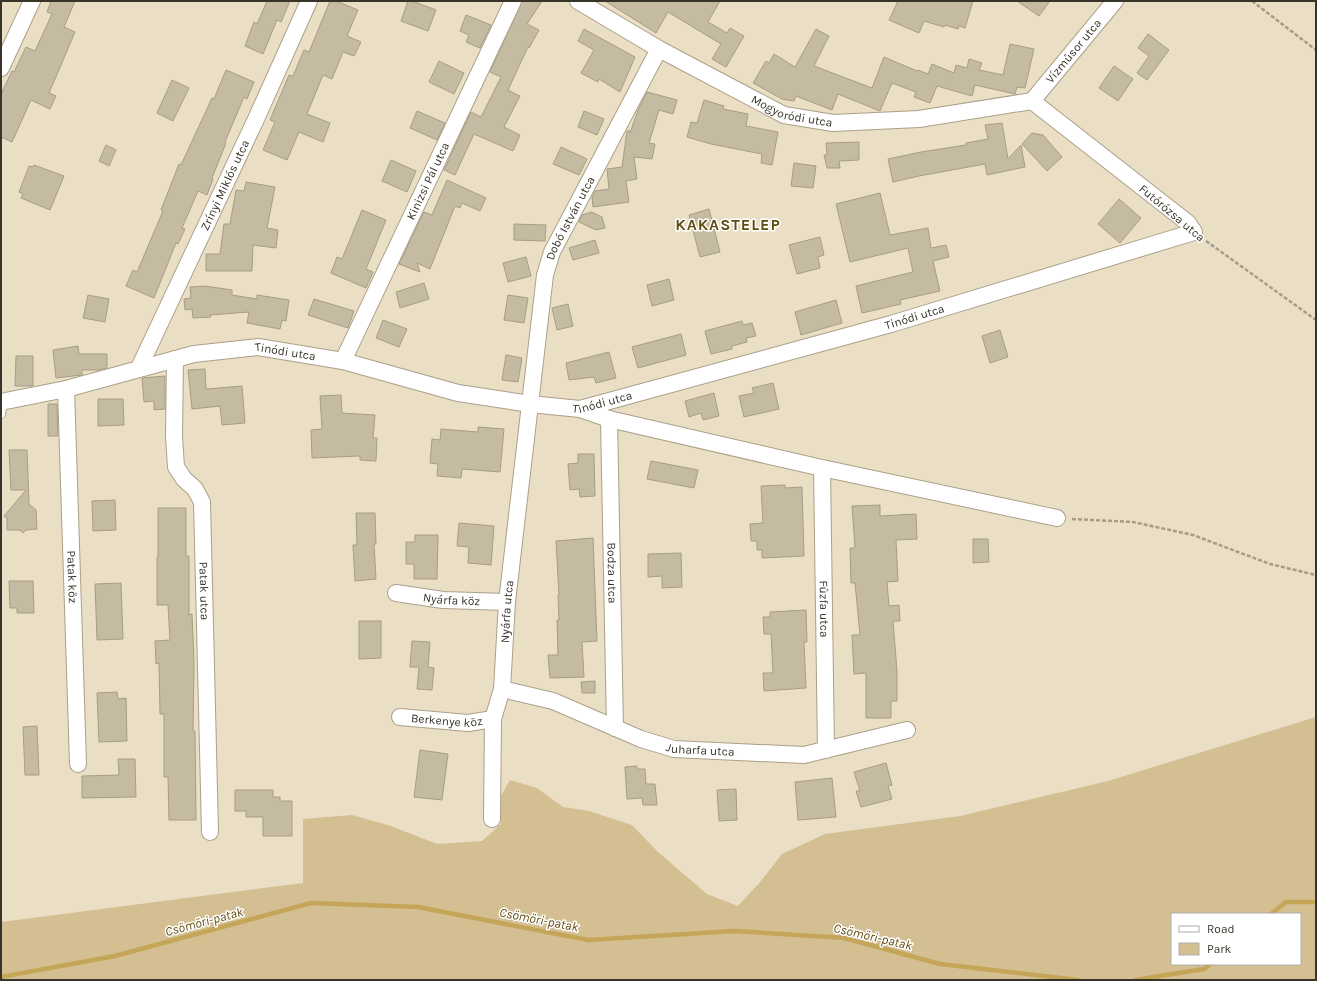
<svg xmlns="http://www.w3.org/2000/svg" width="1317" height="981" viewBox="0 0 1317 981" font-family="Karla,sans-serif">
	<rect width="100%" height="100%" fill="#eadfc5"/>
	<!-- green -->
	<path fill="#d3bf92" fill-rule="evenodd" d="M1316,717V980H1V922L303,883V819L352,815L391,826L437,844L482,841L501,824L497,803L510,780L537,788L563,807L589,811L632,825L658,852L707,894L738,906L761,881L782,854L825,834L960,816L1108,781ZM1172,914H1300V964H1172Z"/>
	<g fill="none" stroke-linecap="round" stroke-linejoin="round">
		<!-- stream -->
		<g stroke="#c5a558" stroke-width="4.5">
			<polyline points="1271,914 1286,902 1316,902"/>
			<polyline points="1,977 115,956 311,903 418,907 588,940 735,931 844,938 940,964 1078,980"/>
			<polyline points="1135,980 1204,969 1210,964"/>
		</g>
	</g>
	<!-- building -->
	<g fill="#c5bba2" stroke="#a79d85">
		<polygon points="51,1 75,1 64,27 75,32 49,93 56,96 50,109 31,100 12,142 1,137 1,94 12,71 14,72 26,47 35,51 52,14 47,12"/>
		<polygon points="267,1 290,1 281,22 277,20 263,54 245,46 254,22 257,24"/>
		<polygon points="330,1 336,1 358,10 347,36 361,42 354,56 343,52 332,79 323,75 307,114 330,123 323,142 299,132 287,160 263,150 275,122 270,120 289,75 293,76 304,50 309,52"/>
		<polygon points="408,1 412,1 436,10 428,31 401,21"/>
		<polygon points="522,1 542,1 527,24 539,30 529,48 528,47 508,90 520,96 504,127 520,135 513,151 474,134 455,175 444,170 471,112 481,117 501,77 490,72"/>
		<polygon points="605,1 720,1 708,22 727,33 730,28 744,36 726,67 712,59 721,44 668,12 656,33"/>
		<polygon points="898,1 973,1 965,28 959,26 958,29 945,25 944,27 924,21 919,33 889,20"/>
		<polygon points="1017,1 1050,1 1039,16"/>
		<polygon points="466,15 491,25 480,48 466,42 469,35 460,31"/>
		<polygon points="584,29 635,57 620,92 599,79 598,82 581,73 594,50 578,41"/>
		<polygon points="816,29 829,36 814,66 872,88 884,57 917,71 918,70 928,74 932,64 954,73 956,65 967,68 969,59 982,63 979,70 1003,75 1010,44 1034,49 1025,88 1017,87 1015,94 975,85 972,96 937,86 930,103 914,97 916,92 892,83 880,111 838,94 832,110 796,96 794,101 782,99 753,83 766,61 769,63 774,54 795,67"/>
		<polygon points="1148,34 1169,50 1147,80 1137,73 1149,56 1138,48"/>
		<polygon points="439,61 464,73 454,94 429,82"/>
		<polygon points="1114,66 1133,79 1118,101 1099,88"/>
		<polygon points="226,70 254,82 247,99 244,97 225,142 226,143 212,178 213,179 207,195 198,191 182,228 185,229 178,244 176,243 154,298 126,286 133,270 137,272 163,211 161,210 179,164 181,165 212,98 214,99"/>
		<polygon points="172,80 189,88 173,121 157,113"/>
		<polygon points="647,92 677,100 673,114 659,110 649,143 655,144 652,159 634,157 637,179 626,181 629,202 593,207 592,197 595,191 609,189 607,169 622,167 627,131 630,131 630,133 638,110"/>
		<polygon points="704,100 724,106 723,109 748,114 746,126 778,132 772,165 761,163 762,154 711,144 687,137 691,122 697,123"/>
		<polygon points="417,111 445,123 437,140 410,128"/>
		<polygon points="584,111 604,119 597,135 578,127"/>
		<polygon points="1002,123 1008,159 1021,145 1025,167 987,175 985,164 919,176 893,182 888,159 921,152 966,145 966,143 988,139 985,125"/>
		<polygon points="1032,133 1043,135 1062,157 1047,171 1022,144"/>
		<polygon points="859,142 859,160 839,161 840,168 827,168 824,155 827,155 826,143"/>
		<polygon points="106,145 116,150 109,166 99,161"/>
		<polygon points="561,147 587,159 579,175 553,164"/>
		<polygon points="391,160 416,171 407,192 382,181"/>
		<polygon points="794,163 816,166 813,188 791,186"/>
		<polygon points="34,165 64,176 50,210 21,198 23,194 19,192 29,166 33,167"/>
		<polygon points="447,180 486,198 480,211 462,203 460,208 455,206 430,269 417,263 420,272 399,264 424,212 432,215"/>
		<polygon points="246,182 275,187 267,228 278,230 276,248 253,245 252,271 206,271 206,254 220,254 224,224 230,224 236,190 244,191"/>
		<polygon points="880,193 890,235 928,228 931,248 946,245 949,257 933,261 940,291 900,300 901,304 862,313 856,286 913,272 908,248 850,262 836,204"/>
		<polygon points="1119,199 1141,218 1120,243 1098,224"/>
		<polygon points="709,209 720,252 700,257 689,215"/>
		<polygon points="362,210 386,220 366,269 373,272 366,288 331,273 337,257 342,259"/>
		<polygon points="592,212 602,217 605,228 596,230 579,222 582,215"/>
		<polygon points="514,224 546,225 545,241 514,240"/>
		<polygon points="820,237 824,255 818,257 820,268 797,274 789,245"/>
		<polygon points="595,240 599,253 573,260 569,248"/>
		<polygon points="526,257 531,276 508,282 503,263"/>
		<polygon points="669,279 674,300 652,306 647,285"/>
		<polygon points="424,283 429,299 400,308 396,292"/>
		<polygon points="205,286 232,290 232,295 257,299 257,295 289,300 286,321 282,320 280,329 247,323 249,312 210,315 211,317 193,318 192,309 185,310 184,299 191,298 190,287"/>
		<polygon points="88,295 109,299 105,322 83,318"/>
		<polygon points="508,295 528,298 524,323 504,320"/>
		<polygon points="314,299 354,311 348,328 308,315"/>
		<polygon points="836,300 842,323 801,335 795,312"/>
		<polygon points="568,304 573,326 557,330 552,308"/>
		<polygon points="383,320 407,329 399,347 376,338"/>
		<polygon points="742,321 743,325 752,323 756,336 746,338 747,342 732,346 732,349 711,354 705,331"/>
		<polygon points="1000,330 1008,357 990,363 982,336"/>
		<polygon points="681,334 686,355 638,368 632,347"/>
		<polygon points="78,346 79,354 107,354 107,368 98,370 82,370 82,375 56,378 53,350"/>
		<polygon points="609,352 616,378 596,383 594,377 569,380 566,363"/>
		<polygon points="506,355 522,358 518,382 502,380"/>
		<polygon points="16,356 33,356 33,386 15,386"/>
		<polygon points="205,369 206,389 242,386 245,423 222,425 220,406 192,409 188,370"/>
		<polygon points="165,376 165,409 154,410 154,401 144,402 142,378"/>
		<polygon points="773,383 779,409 744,417 739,396 754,393 752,388"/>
		<polygon points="714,393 719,416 703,420 701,413 689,417 685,401"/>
		<polygon points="341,395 342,413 375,415 373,438 377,438 376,461 360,460 360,456 312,458 311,430 322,429 320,396"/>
		<polygon points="98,399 123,399 124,425 98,426"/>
		<polygon points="48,404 57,404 58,436 48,436"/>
		<polygon points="478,427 504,429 500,472 462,469 461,478 437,476 438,464 430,463 432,439 440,440 441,429 478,432"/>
		<polygon points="9,450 27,450 29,504 36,510 37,529 26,530 23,533 20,530 7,530 7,518 4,516 26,490 11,490"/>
		<polygon points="578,454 594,454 595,496 580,497 579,489 570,490 568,464 578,463"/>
		<polygon points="651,461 698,470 694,488 647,479"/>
		<polygon points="785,485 785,488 802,487 804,556 762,558 762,550 757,550 757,541 751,541 750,524 763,523 761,486"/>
		<polygon points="115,500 116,530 93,531 92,501"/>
		<polygon points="880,505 880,516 916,514 917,539 896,540 898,581 887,582 889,606 899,605 900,621 893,621 897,671 897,701 891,701 891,718 866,718 866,673 854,674 852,635 860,635 855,583 851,583 850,548 855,548 852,506"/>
		<polygon points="158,508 186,508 186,556 189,556 189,615 192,614 194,662 193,731 195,731 196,820 169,820 168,777 164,777 164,714 160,714 159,663 156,664 155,641 170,640 168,605 157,605 157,557 158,557"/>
		<polygon points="356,513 375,513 376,544 374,544 376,579 355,581 353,545 357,545"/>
		<polygon points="459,523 494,526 491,565 468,563 469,547 457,546"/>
		<polygon points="415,535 438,535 437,579 414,579 414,564 406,564 406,542 415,542"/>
		<polygon points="593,538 597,641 582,642 584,677 550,678 548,655 558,655 557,620 559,620 558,595 559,595 556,541"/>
		<polygon points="973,539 988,539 989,562 973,563"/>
		<polygon points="681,553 682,587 662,588 662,576 648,577 648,554"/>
		<polygon points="9,581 33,581 34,613 17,613 17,608 10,608"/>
		<polygon points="121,583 123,639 97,640 95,584"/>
		<polygon points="806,610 807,642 804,642 806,688 764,691 763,673 773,673 771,634 764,634 763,617 770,617 770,612"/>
		<polygon points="359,621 381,621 381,658 359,659"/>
		<polygon points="412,641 430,642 428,667 434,668 432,690 417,689 419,667 410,667"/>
		<polygon points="595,681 595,693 582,693 581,682"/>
		<polygon points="117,692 118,699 126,698 127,741 99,742 97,693"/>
		<polygon points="37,726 39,775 25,775 23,727"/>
		<polygon points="420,750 448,754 442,800 414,797"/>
		<polygon points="118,759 135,759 136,797 82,798 82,776 119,775"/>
		<polygon points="886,763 892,785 888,786 892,799 861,807 856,791 860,791 854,772"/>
		<polygon points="637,766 637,769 645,769 646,784 655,784 657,805 643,805 642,798 627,799 625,767"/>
		<polygon points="832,778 836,817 798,820 795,782"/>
		<polygon points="736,789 737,820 719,821 717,790"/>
		<polygon points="235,790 273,790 273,797 280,797 280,801 292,801 292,836 263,836 263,817 246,817 246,811 235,811"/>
	</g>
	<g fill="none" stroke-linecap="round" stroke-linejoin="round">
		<!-- service casing -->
		<g stroke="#aba088" stroke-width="10">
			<polyline id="service" points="1,414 3,402"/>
		</g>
		<!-- minor casing -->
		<g stroke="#aba088" stroke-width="18">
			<g id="minor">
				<path id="s1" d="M578,1L659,49L784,115L833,123L919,119L1032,101"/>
				<polyline points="1,68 32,1"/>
				<path id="s2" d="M1032,101L1115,1"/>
				<path id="s3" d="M175,359L174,437L176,467L184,479L195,489L202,502L210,832"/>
				<path id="s4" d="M343,361L513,1"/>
				<path id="s5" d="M139,368L256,119L309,1"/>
				<path id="s6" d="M66,389L78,764"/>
				<path id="s7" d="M1,402L66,389L194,354L258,347L343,361L458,393L530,404L580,409L891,324L1194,232L1188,223L1032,101"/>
				<polyline points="580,409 609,419 822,468 1057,518"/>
				<path id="s8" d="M609,419L615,728"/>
				<path id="s9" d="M822,468L826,750"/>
				<path id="s10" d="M396,593L443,600L507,602"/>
				<path id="s11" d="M502,689L553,701L641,739L674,749L804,755L907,730"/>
				<path id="s12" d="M400,717L468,723L493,719"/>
				<path id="s13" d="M492,819L493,719L502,689L507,602L545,275L552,252L659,49"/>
			</g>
		</g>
		<!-- path -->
		<g stroke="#a59c89" stroke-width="2.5" stroke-dasharray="4 2" stroke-linecap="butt">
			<polyline points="1252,1 1316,50"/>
			<polyline points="1206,241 1316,320"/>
			<polyline points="1072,519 1133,522 1193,535 1270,564 1316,575"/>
		</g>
		<!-- service -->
		<use href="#service" stroke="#fff" stroke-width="8"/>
		<!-- minor -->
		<use href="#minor" stroke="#fff" stroke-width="16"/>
	</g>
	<g text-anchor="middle" stroke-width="3" stroke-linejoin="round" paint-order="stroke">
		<!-- street labels -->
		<g font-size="12" fill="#38342a" stroke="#fff">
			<text dy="4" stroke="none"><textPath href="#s2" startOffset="65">Vízműsor utca</textPath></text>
			<text dy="4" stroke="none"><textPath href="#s1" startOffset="242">Mogyoródi utca</textPath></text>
			<text dy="4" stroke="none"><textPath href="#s4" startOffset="199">Kinizsi Pál utca</textPath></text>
			<text dy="4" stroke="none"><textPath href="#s5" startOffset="202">Zrínyi Miklós utca</textPath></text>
			<text transform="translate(1172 213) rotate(40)" y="4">Futórózsa utca</text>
			<text dy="4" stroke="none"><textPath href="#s13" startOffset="610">Dobó István utca</textPath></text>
			<text dy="4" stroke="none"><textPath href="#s7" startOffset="939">Tinódi utca</textPath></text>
			<text dy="4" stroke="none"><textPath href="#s7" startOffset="291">Tinódi utca</textPath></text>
			<text dy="4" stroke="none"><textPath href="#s7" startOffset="615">Tinódi utca</textPath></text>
			<text dy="4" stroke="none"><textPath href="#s8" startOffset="154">Bodza utca</textPath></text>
			<text dy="4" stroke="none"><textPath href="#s6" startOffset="188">Patak köz</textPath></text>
			<text dy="4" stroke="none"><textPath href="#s3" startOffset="241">Patak utca</textPath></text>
			<text dy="4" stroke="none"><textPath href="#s10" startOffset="56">Nyárfa köz</textPath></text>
			<text dy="4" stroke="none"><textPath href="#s9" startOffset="141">Fűzfa utca</textPath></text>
			<text dy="4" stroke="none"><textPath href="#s13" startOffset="209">Nyárfa utca</textPath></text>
			<text dy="4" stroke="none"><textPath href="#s12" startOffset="47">Berkenye köz</textPath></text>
			<text dy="4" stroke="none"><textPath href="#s11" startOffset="209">Juharfa utca</textPath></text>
		</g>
		<!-- water labels -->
		<g font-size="13" font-style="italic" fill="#644e12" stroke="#fff">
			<text transform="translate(539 919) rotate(11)" y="5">Csömöri-patak</text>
			<text transform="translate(204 921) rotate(-15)" y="5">Csömöri-patak</text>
			<text transform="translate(873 936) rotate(13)" y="5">Csömöri-patak</text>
		</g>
		<!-- district labels -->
		<g font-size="16" font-weight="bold" letter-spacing="1" fill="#614b0f" stroke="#fff">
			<text x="728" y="230">KAKASTELEP</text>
		</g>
	</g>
	<!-- border -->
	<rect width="1317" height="981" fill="none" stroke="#38342a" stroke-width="4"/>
	<!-- legend -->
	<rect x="1171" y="913" width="130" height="52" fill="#ffffff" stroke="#afaeaa"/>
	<rect x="1179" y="926" width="20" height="6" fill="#ffffff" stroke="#afaeaa"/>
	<text x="1207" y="933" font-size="12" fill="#38342a">Road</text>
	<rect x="1179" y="943" width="20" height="12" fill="#d3bf92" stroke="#afaeaa"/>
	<text x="1207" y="953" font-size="12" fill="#38342a">Park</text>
</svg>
